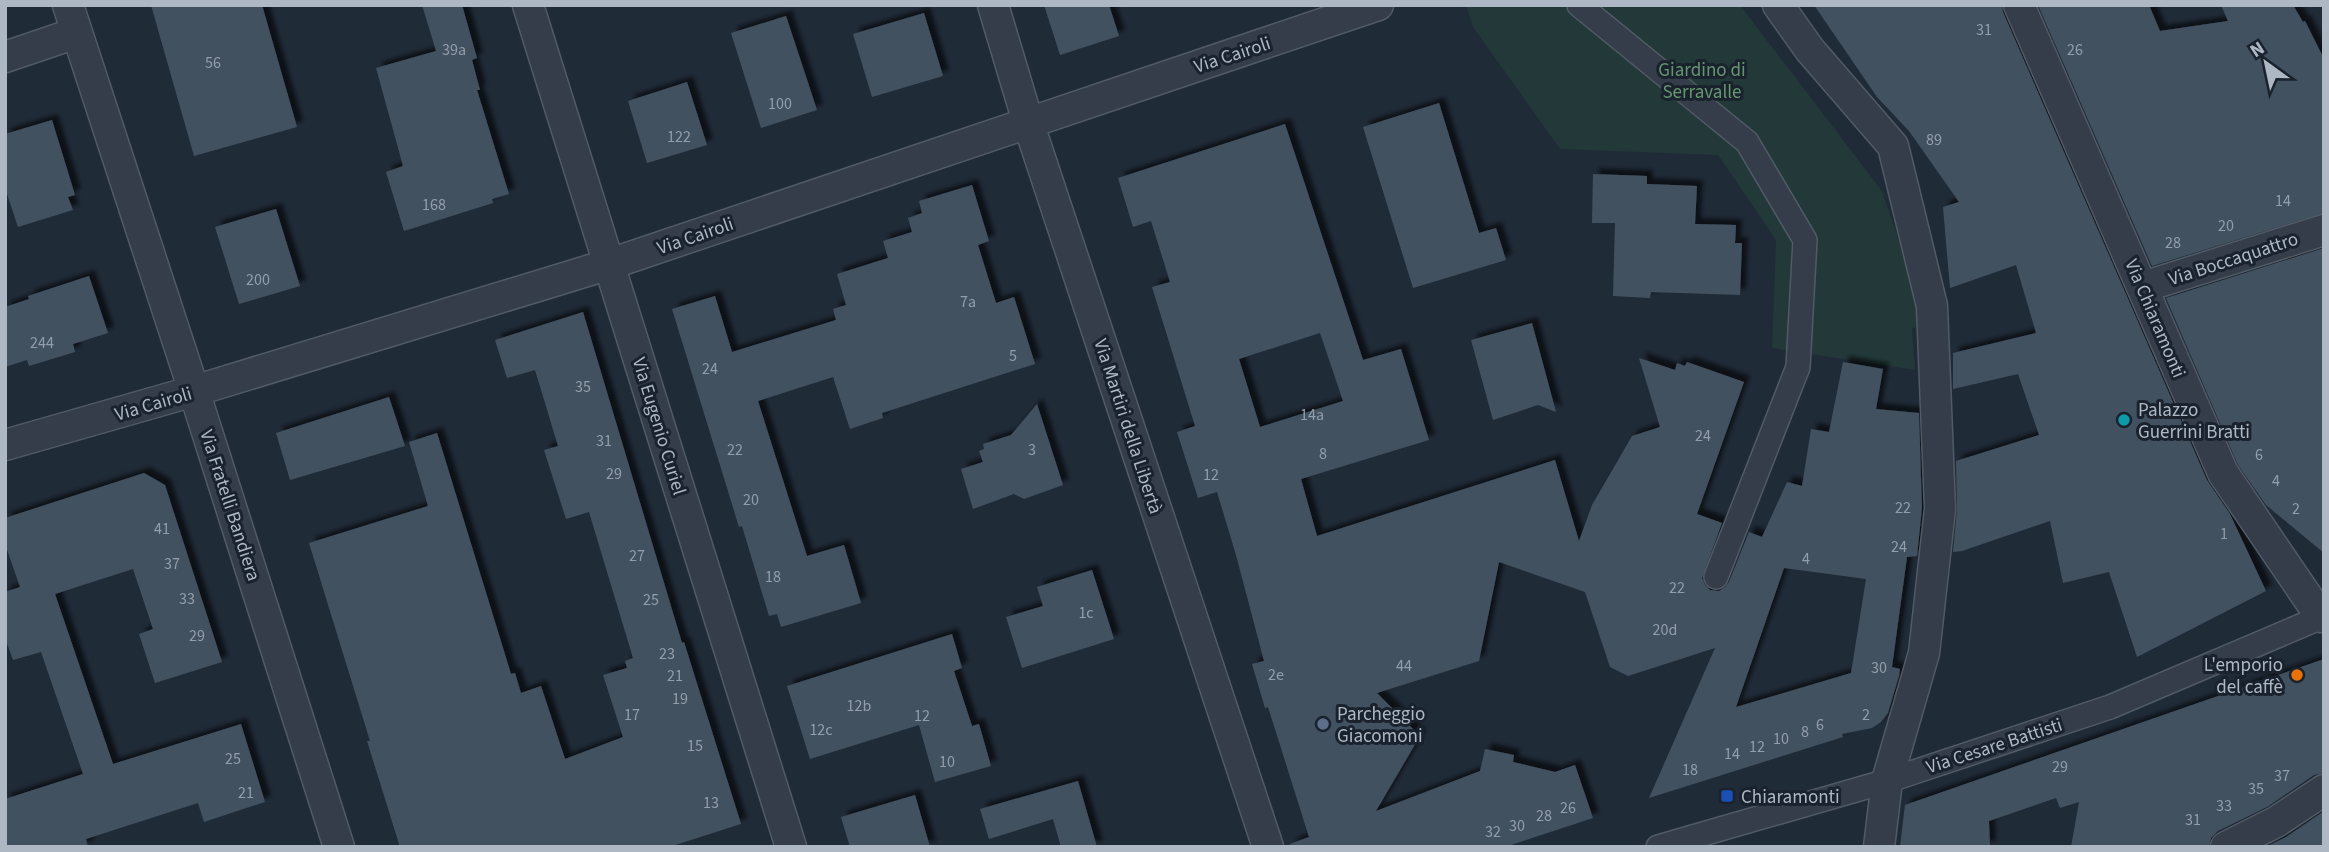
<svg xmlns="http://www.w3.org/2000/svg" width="2329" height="852" viewBox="0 0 2329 852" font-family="'Source Sans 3',sans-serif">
	<defs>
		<filter id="shadow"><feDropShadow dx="6" dy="-6" stdDeviation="2" flood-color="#0009"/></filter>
	</defs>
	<rect width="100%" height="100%" fill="#202b38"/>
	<!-- green -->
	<polygon fill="#223839" points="1466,5 1740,5 1882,191 1921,305 1922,327 1912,328 1915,370 1772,348 1776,240 1718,155 1560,149 1473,27"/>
	<!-- building -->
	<g fill="#435160" fill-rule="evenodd" filter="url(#shadow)">
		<polygon points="151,5 262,5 297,127 194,156"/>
		<polygon points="422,5 462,5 477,58 472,60 480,90 477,90 509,194 492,199 493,203 404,231 386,172 403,166 376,68 436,51"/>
		<polygon points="1044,5 1109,5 1119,36 1060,55"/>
		<polygon points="1814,5 2002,5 2003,12 2207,480 2230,514 2266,591 2137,657 2109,572 2063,583 2050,521 1962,551 1953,552 1957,509 1956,461 2039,435 2018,374 1953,389 1953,353 2036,333 2016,265 1950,288 1943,207 1959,202 1909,131 1877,97"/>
		<polygon points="2038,5 2149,5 2160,31 2228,21 2221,5 2293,5 2303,22 2305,21 2324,59 2324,213 2152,266"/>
		<polygon points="924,13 943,76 872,97 853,34"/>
		<polygon points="786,16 817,110 761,128 731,33"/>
		<polygon points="687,82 707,145 647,163 628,101"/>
		<polygon points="1439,103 1479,233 1496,228 1506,260 1413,288 1363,127"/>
		<polygon points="52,120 75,195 68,197 73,210 18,227 5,188 5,134"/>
		<path d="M1285,124L1363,360L1401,349L1429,440L1301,479L1317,536L1555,460L1579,541L1592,505L1632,436L1660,427L1639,358L1675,370L1677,363L1685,366L1687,362L1744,382L1697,514L1722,523L1702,578L1705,585L1710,590L1719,591L1725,587L1729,582L1749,532L1762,537L1787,482L1802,486L1811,429L1829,432L1843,362L1883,369L1876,409L1919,413L1922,508L1917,556L1907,557L1892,667L1900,669L1899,676L1888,713L1881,722L1872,728L1842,734L1843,737L1649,798L1715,648L1628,676L1610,667L1585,592L1499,562L1479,661L1377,693L1420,736L1376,811L1480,771L1485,749L1514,755L1513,762L1555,772L1575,765L1593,818L1505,847H1291L1290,844L1309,837L1268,707L1265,708L1252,664L1264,661L1236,555L1217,492L1198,498L1177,432L1195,426L1152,287L1170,282L1151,221L1133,227L1118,178ZM1320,333L1343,401L1260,427L1239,359ZM1784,568L1866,579L1851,673L1736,707Z"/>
		<polygon points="1593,174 1647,176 1647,184 1697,186 1695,224 1736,225 1735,243 1742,243 1740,295 1651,292 1650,298 1613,296 1615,223 1592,223"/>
		<polygon points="972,185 989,241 978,245 996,303 1014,297 1035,364 882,413 883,418 850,429 833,377 758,401 807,556 844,545 861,603 781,627 777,614 769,616 742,526 739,527 672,309 715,296 732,352 836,320 833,309 846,305 837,274 888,258 883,241 912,232 908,218 922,213 919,201"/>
		<polygon points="276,209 300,286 239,304 215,227"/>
		<polygon points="2324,248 2324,553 2266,505 2238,465 2166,298"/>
		<polygon points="89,276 108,333 73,344 75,352 29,366 27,360 5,367 5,307 29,299 28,296"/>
		<polygon points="583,312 682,643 684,642 741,824 669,847 400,847 367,741 370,741 309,543 428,506 409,442 437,433 511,674 515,673 521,693 541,686 565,759 623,737 603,675 627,668 625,661 633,658 589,512 566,519 544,450 558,446 535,370 507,378 495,340"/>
		<polygon points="1532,323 1556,412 1538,405 1493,420 1471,340"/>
		<polygon points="389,397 405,446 290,480 276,433"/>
		<polygon points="1037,404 1063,485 1024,499 1014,494 973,509 961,469 983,462 979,451 984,449 983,444 1011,435"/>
		<polygon points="144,473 165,485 222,662 155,683 139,634 153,629 133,569 55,594 113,764 241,724 265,802 204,822 198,803 86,839 88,847 5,847 5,799 83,774 41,652 13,660 5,638 5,592 20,587 5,544 5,518"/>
		<polygon points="1092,570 1114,639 1022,668 1006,617 1043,606 1037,587"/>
		<polygon points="952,634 962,668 954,671 972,726 979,724 991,766 935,782 919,725 810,759 787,686"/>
		<polygon points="2324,659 2324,773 2314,775 2267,807 2218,831 2211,838 2209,847 2071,847 2079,802 2060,808 2056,798 1989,821 1990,847 1900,847 1905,805"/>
		<polygon points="1078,781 1097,847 1061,847 1053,819 989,839 980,809"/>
		<polygon points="915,795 930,847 850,847 841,817"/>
		<polygon points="2324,811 2324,847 2266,847 2286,837"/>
	</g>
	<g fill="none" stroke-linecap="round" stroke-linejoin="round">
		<!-- pedestrian casing -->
		<g stroke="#515b66" stroke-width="26">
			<g id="pedestrian">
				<polyline points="1579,5 1747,142 1805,240 1798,367 1716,577"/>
				<polyline points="1658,847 1887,781 2110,707 2324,616"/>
			</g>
		</g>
		<!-- minor casing -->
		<g stroke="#515b66" stroke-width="33">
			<g id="minor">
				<polyline points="68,5 194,391 339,847"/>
				<polyline points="528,5 791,847"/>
				<polyline points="993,5 1028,122 1268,847"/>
				<polyline points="1778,5 1810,50 1893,146 1932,306 1940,509 1924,653 1887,781 1879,847"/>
				<polyline points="2019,5 2223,473 2321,617"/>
				<polyline points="5,57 76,33"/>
				<polyline points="2143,287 2324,230"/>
				<polyline points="5,445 194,391 610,264 1378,5"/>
				<polyline points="2226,847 2276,822 2324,790"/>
			</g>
		</g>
		<!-- pedestrian -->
		<use href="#pedestrian" stroke="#343d49" stroke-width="23"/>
		<!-- minor -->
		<use href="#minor" stroke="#343d49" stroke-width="30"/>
	</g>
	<!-- markers -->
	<circle fill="#0f9aa8" stroke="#19222d" stroke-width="2.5" cx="2124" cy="420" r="7"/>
	<circle fill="#e8710a" stroke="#19222d" stroke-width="2.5" cx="2297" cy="675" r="7"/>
	<circle fill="#5c6f8a" stroke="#19222d" stroke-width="2.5" cx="1323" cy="724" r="7"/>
	<rect fill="#1a4fb4" stroke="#19222d" stroke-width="2.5" x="1720" y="789" width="14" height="14" rx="3.5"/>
	<g text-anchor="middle" stroke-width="6" stroke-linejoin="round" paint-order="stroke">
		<!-- number labels -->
		<g font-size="16" fill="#939eac">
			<text x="1984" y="35">31</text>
			<text x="454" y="55">39a</text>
			<text x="2075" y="55">26</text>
			<text x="213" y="68">56</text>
			<text x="780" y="109">100</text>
			<text x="679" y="142">122</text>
			<text x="1934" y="145">89</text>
			<text x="2283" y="206">14</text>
			<text x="434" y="210">168</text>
			<text x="2226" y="231">20</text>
			<text x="2173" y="248">28</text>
			<text x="258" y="285">200</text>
			<text x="968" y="307">7a</text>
			<text x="42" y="348">244</text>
			<text x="1013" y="361">5</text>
			<text x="710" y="374">24</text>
			<text x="583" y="392">35</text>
			<text x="1312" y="420">14a</text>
			<text x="1703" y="441">24</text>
			<text x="604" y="446">31</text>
			<text x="735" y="455">22</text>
			<text x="1032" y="455">3</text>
			<text x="1323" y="459">8</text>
			<text x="2259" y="460">6</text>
			<text x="614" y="479">29</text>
			<text x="1211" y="480">12</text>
			<text x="2276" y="486">4</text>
			<text x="751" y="505">20</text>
			<text x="1903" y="513">22</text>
			<text x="2296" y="514">2</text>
			<text x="162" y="534">41</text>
			<text x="2224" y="539">1</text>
			<text x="1899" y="552">24</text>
			<text x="637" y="561">27</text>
			<text x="1806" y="564">4</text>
			<text x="172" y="569">37</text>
			<text x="773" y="582">18</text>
			<text x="1677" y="593">22</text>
			<text x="187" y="604">33</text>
			<text x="651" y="605">25</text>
			<text x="1086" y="618">1c</text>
			<text x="1665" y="635">20d</text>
			<text x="197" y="641">29</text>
			<text x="667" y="659">23</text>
			<text x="1404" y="671">44</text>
			<text x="1879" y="673">30</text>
			<text x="1276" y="680">2e</text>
			<text x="675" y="681">21</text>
			<text x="680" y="704">19</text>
			<text x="859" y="711">12b</text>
			<text x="632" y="720">17</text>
			<text x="1866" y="720">2</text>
			<text x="922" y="721">12</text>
			<text x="1820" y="730">6</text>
			<text x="821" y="735">12c</text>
			<text x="1805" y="737">8</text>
			<text x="1781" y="744">10</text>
			<text x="695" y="751">15</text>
			<text x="1757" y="752">12</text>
			<text x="1732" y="759">14</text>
			<text x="233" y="764">25</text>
			<text x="947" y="767">10</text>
			<text x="2060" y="772">29</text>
			<text x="1690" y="775">18</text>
			<text x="2282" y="781">37</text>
			<text x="2256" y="794">35</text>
			<text x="246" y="798">21</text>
			<text x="711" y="808">13</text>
			<text x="2224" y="811">33</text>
			<text x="1568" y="813">26</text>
			<text x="1544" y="821">28</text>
			<text x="2193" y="825">31</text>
			<text x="1517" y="831">30</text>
			<text x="1493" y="837">32</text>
		</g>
		<!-- street labels -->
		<g font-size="19" fill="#aeb8c5" stroke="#19222d">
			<text transform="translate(1232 54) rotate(-18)" y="7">Via Cairoli</text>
			<text transform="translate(695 235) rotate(-19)" y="7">Via Cairoli</text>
			<text transform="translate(2233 258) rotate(-18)" y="7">Via Boccaquattro</text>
			<text transform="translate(2156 318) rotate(67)" y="7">Via Chiaramonti</text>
			<text transform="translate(153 403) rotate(-16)" y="7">Via Cairoli</text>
			<text transform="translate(660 426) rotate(73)" y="7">Via Eugenio Curiel</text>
			<text transform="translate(1129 426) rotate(72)" y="7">Via Martiri della Libertà</text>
			<text transform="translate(231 505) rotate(72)" y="7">Via Fratelli Bandiera</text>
			<text transform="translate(1994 745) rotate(-18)" y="7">Via Cesare Battisti</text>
		</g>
		<!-- park labels -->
		<g font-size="19" fill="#65966f" stroke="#19222d">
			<text x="1702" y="76">Giardino di<tspan x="1702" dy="22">Serravalle</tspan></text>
		</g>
		<!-- poi labels -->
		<g font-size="19" fill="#aeb8c5" stroke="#19222d" text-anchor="start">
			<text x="2138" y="416">Palazzo<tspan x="2138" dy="22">Guerrini Bratti</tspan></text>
			<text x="2283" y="671" text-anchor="end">L'emporio<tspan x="2283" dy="22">del caffè</tspan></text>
			<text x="1337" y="720">Parcheggio<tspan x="1337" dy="22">Giacomoni</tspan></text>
			<text x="1741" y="803">Chiaramonti</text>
		</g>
	</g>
	<!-- border -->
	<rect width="2329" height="852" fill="none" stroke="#aeb8c5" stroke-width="14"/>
	<!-- north arrow -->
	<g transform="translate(2266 63) rotate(327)" stroke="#19222d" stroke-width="5" paint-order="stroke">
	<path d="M0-5L12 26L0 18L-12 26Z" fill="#aeb8c5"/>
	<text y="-10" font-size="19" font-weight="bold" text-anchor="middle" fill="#aeb8c5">N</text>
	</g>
</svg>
